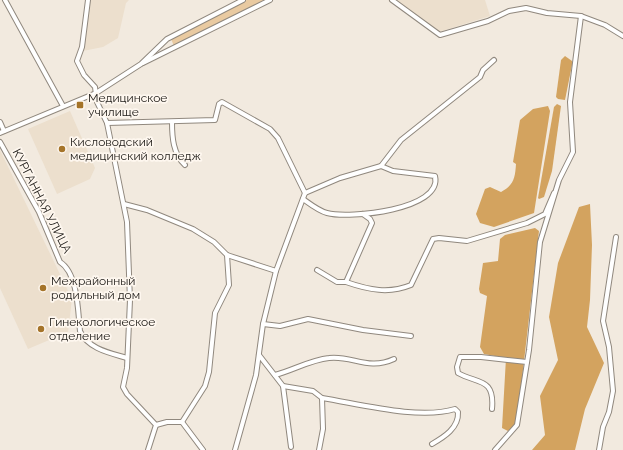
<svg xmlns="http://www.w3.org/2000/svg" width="623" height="450" viewBox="0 0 623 450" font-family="Raleway,sans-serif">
	<rect width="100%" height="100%" fill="#f2eadf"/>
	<!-- built -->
	<g fill="#ecdfcd">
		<polygon points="90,0 129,0 126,3 118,38 103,47 83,51"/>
		<polygon points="394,0 485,0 490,16 439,32"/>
		<polygon points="70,111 95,168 90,179 57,194 28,129"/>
		<polygon points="0,150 72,299 68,332 28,349 0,288"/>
	</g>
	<!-- green -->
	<polygon fill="#e9caa1" points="247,0 265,0 174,46 171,39"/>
	<!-- forest -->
	<g fill="#d3a35f">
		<polygon points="565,56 572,61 572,65 565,100 558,99 556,97 561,60"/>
		<polygon points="557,104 561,106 552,171 544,197 539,199 538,198 554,107"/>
		<path d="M548,106L550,111L534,213L494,227L480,223L476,214L485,189L490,187L501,192C514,185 515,178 516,164L513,162L520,120L533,109Z"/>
		<polygon points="590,204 592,245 590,300 587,327 604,363 585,409 575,450 532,450 545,435 540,396 558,360 549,317 558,263 579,207"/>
		<polygon points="535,228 539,231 517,422 508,431 502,428 506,358 484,354 480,347 487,296 480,293 479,289 483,263 498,261 500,239 505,235"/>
	</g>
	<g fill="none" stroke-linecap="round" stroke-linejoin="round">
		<!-- minor casing -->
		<g stroke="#90887e" stroke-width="6">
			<g id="minor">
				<polyline points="5,0 63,106"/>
				<polyline points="88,0 82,47 77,61 84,75 95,87 97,102 107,123 127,222 130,300 127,368 123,387 127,394 156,425 148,450"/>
				<polyline points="392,0 440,35 488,21 509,11 526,8 547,13 581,16 605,25 623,36"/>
				<polyline points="143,63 270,0"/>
				<polyline points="0,122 4,131"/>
				<path d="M172,122C172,137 173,154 185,165"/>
				<polyline points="107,123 215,120 219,104 222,102 270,129 278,138 305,193"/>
				<polyline points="0,133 96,93 141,64 167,39 243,0"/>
				<path d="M0,142L39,212L60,262C78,273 78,312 80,331C88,349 110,353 127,358"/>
				<polyline points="381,166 401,140 480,77 483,70 494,60"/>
				<path d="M303,199C310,204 319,211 327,213C349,219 443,210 435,176L393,171L381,166L340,178L305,193"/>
				<polyline points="124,204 147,210 193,229 214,242 227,255 276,271"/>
				<path d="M363,214L370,219L372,223L346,282C369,290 389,294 411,285L433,239L439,238L467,241L527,223L545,214L554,193"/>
				<polyline points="317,270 337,282 346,282"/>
				<polyline points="263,324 280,326 308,319 363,330 411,336"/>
				<polyline points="259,355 283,386 291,447"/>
				<path d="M275,375C294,370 310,360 329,358C352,355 368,371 394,359"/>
				<polyline points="283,386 313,391 322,398 323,429 319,450"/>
				<path d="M322,398C360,404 419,420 455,409L458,412C459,428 444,437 432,444"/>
				<path d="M492,409C495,377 477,384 458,373L457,367L460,357H481L527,362"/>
				<polyline points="182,422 205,386 209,372 215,313 229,285 227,255"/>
				<polyline points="156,425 167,422 182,422 203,450"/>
				<polyline points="235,450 256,375 263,324 276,271 305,193"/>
				<polyline points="495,450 517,425 529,350 540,242 559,180 573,152 570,102 581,16"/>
				<polyline points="599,450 603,427 609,412 613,391 609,347 603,321 616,237"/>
			</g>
		</g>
		<!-- minor -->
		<use href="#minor" stroke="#fff" stroke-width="4"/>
	</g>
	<!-- markers -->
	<g fill="#a57429" stroke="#fef7ef" stroke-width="1.5">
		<rect x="76" y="101" width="8" height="8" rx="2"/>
		<circle cx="62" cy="149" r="4"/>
		<circle cx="43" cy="288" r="4"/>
		<circle cx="41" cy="329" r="4"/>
	</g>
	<g text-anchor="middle" stroke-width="3.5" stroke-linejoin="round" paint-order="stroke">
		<!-- poi labels -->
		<g font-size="12" fill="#23201c" stroke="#fef7ef" text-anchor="start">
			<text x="88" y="102">Медицинское<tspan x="88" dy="14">училище</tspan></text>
			<text x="70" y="146">Кисловодский<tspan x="70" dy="14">медицинский колледж</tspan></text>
			<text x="51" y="285">Межрайонный<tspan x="51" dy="14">родильный дом</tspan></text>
			<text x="49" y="326">Гинекологическое<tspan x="49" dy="14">отделение</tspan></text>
		</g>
		<!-- street labels -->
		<g font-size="12" fill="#23201c" stroke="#fef7ef">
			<text transform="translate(42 201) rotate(63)" y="4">КУРГАННАЯ УЛИЦА</text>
		</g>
	</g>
</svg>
